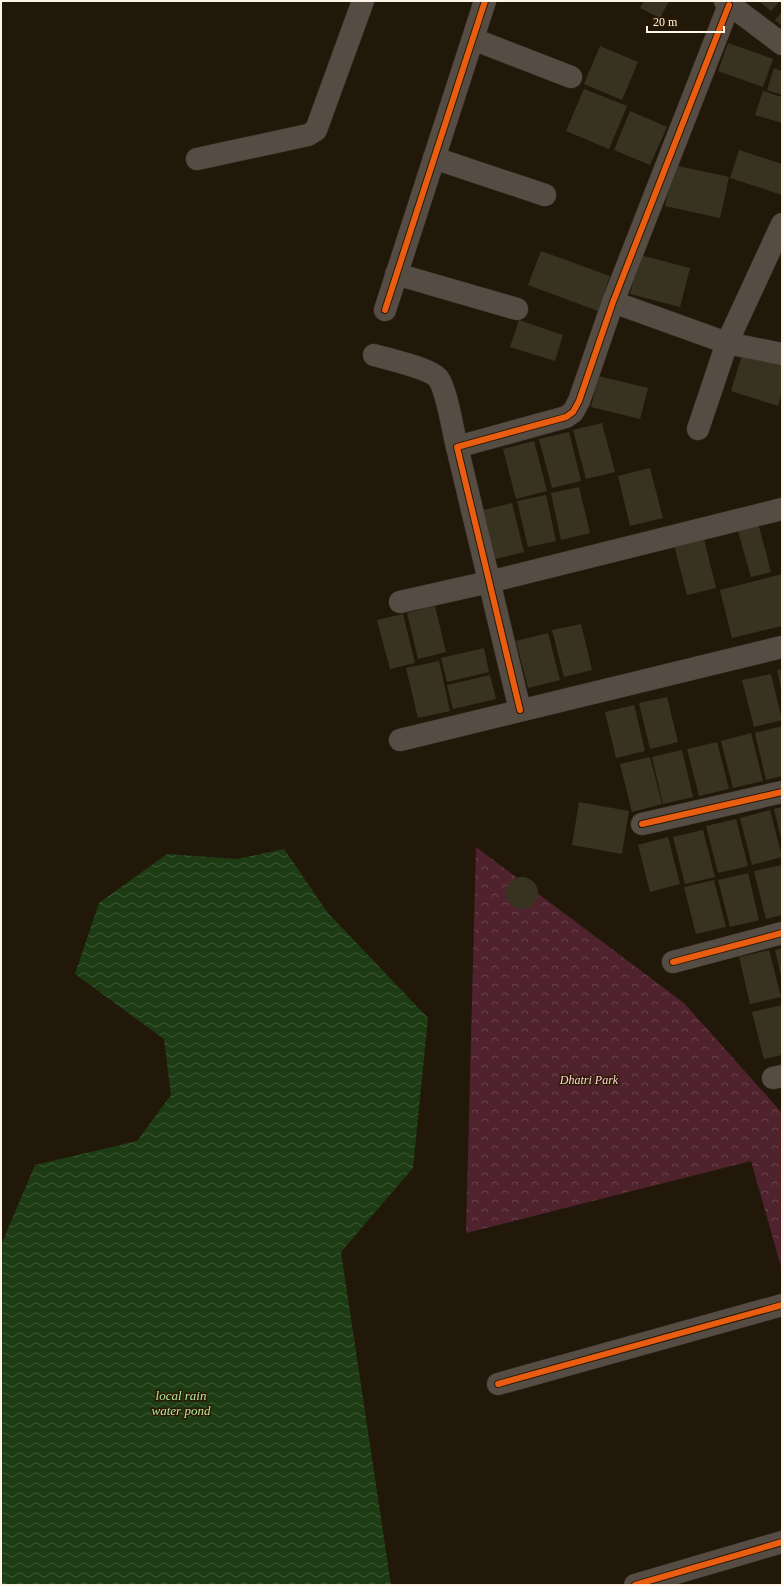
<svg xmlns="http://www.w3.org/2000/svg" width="783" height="1586" viewBox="0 0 783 1586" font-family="Georgia,serif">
	<defs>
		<pattern id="park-crowns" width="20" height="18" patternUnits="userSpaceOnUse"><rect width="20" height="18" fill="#50222e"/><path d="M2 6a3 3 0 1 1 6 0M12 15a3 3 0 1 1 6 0" fill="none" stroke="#6a434c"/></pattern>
		<pattern id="water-waves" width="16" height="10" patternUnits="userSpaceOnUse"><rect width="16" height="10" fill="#1d3c14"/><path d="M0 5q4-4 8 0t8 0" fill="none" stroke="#3f5936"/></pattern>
	</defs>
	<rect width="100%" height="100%" fill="#22180a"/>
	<!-- park -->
	<polygon fill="url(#park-crowns)" points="476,847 684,1003 782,1113 782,1270 751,1161 466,1233"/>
	<!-- water -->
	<polygon fill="url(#water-waves)" points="284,849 328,913 428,1018 413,1168 341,1252 391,1585 1,1585 1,1245 35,1165 137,1141 171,1095 164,1039 75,974 99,903 167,854 237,859"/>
	<!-- building -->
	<g fill="#383320">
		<polygon points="644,1 669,1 660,18 640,8"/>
		<polygon points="759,1 780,1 771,11"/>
		<polygon points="782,12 782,26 775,20"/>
		<polygon points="728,43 773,59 763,87 718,71"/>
		<polygon points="600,46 638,62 622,100 584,84"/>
		<polygon points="774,68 782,71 782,95 767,90"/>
		<polygon points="584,89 627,106 609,149 566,131"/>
		<polygon points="763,91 782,97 782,123 755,115"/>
		<polygon points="630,111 667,127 650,165 614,150"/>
		<polygon points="739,150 782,164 782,195 730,178"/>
		<polygon points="674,165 729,177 720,218 665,206"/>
		<polygon points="541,251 610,276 598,311 528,285"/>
		<polygon points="640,255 690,268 680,307 630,294"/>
		<polygon points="519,320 563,335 555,361 510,347"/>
		<polygon points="743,352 782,364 782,392 778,406 731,391"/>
		<polygon points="598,376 648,388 640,419 591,407"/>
		<polygon points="602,423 615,472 586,479 573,430"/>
		<polygon points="569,432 581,481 552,488 539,439"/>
		<polygon points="534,441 547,491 516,499 503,449"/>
		<polygon points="650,468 663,518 630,526 618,476"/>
		<polygon points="579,487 590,533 561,540 551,493"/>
		<polygon points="546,495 556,541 528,547 517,501"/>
		<polygon points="512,503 524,552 491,560 479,511"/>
		<polygon points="758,523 771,572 751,577 737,528"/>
		<polygon points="704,539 716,588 687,595 674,545"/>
		<polygon points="782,574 782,626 732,638 720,590"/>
		<polygon points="435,606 446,652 418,659 407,613"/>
		<polygon points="403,614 415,663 390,669 377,620"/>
		<polygon points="581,624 592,670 564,677 552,630"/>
		<polygon points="548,633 560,680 528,688 516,641"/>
		<polygon points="484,648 489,672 447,682 441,658"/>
		<polygon points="439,661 450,711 418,718 406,668"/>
		<polygon points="782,669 782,688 781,688 777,670"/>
		<polygon points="771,674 782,720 754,727 742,680"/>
		<polygon points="490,675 496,699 453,709 447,685"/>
		<polygon points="667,697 678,742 650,749 639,703"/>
		<polygon points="634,705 645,751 616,758 605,712"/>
		<polygon points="782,726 782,776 766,780 755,733"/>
		<polygon points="751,733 763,781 733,788 721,741"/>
		<polygon points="717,742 729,789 699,796 687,749"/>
		<polygon points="682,750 693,797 663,804 652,757"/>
		<polygon points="650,757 662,804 632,812 620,764"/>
		<polygon points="579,802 629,811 622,854 572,845"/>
		<polygon points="782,807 782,837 781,838 774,809"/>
		<polygon points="770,810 782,857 752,865 740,818"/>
		<polygon points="736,819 748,866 718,873 706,826"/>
		<polygon points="703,830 715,877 685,884 673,837"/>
		<polygon points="668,837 680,884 650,892 638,845"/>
		<polygon points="782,865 782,915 766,919 754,871"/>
		<polygon points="748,873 759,920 730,927 718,880"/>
		<circle cx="522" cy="893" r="16"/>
		<polygon points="714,880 726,927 696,934 684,887"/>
		<polygon points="782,948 782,976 781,976 775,950"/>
		<polygon points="769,950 781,997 750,1004 739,957"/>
		<polygon points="782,1005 782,1055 764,1059 752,1012"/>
	</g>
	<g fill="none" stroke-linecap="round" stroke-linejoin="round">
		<!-- minor casing -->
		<g stroke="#3b332c" stroke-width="23">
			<g id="minor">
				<polyline points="725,1 782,44"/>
				<polyline points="473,39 571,77"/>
				<polyline points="434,158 545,195"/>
				<polyline points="197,159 308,135 316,130 363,1"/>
				<polyline points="396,274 517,309"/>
				<polyline points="613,302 727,343 782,354"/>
				<polyline points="385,310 485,1"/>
				<path d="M374,355C388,359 429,368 438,378C447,390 453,432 457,447"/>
				<polyline points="698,429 727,343 782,224"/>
				<polyline points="400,602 489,582 782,509"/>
				<polyline points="520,710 457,447 566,417 573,412 579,401 613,302 729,5"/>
				<polyline points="400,740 782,647"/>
				<polyline points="642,824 782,792"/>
				<polyline points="673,962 782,933"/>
				<polyline points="773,1078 782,1076"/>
				<polyline points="498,1384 782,1305"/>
				<polyline points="635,1585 782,1542"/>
			</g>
		</g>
		<!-- minor -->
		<use href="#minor" stroke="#554c43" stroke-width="22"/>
		<!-- cycleway casing -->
		<g stroke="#2c1900" stroke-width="8">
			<g id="cycleway">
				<polyline points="385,310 485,1"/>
				<polyline points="520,710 457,447 566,417 573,412 579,401 613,302 729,5"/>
				<polyline points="642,824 782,792"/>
				<polyline points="673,962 782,933"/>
				<polyline points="498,1384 782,1305"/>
				<polyline points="635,1585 782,1542"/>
			</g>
		</g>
		<!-- cycleway -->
		<use href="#cycleway" stroke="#e95d12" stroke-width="6"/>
	</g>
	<g text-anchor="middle" stroke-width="3" stroke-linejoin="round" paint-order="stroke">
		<!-- park labels -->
		<g font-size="12" font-style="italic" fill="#fcd5de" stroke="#2c1900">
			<text x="589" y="1084">Dhatri Park</text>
		</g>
		<!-- water labels -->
		<g font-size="13" font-style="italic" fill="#aee7a1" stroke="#2c1900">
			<text x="181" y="1400">local rain<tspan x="181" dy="15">water pond</tspan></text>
		</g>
	</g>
	<!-- border -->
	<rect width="783" height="1586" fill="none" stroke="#fdf3e7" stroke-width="4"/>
	<!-- scale -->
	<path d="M647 26v6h77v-6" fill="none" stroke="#fdf3e7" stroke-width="2"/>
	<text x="653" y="26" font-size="12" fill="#fdf3e7" stroke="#2c1900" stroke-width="3" paint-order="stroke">20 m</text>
</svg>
